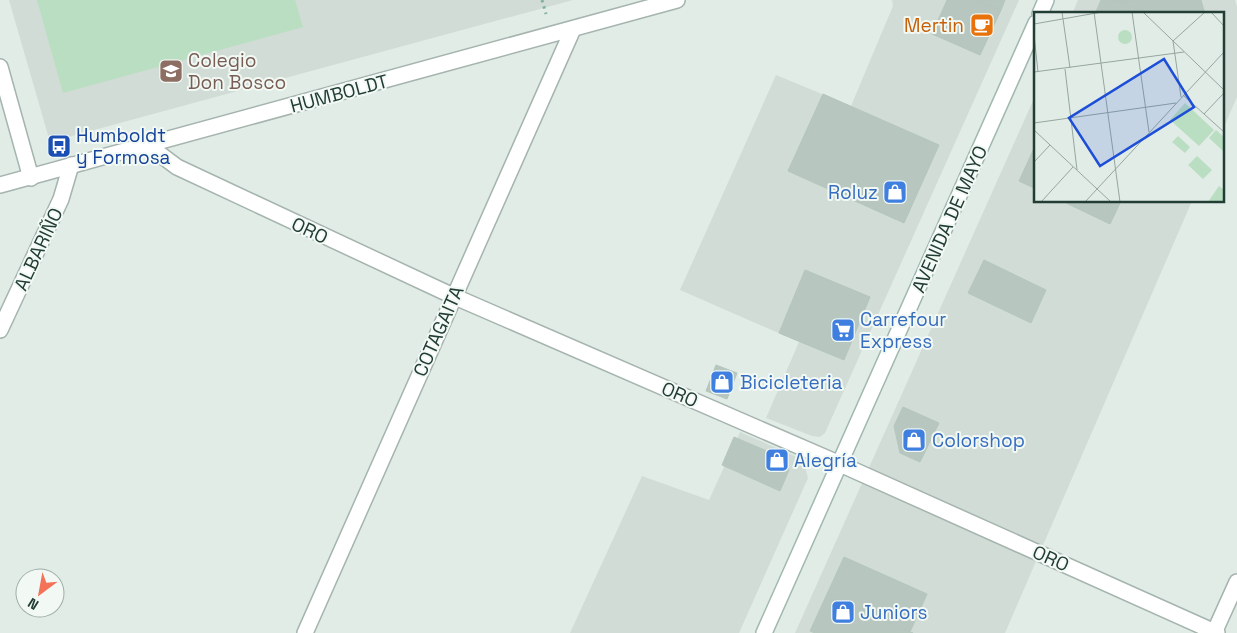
<svg xmlns="http://www.w3.org/2000/svg" width="1237" height="633" viewBox="0 0 1237 633" font-family="'Space Grotesk',sans-serif">
	<rect width="100%" height="100%" fill="#e2ece7"/>
	<!-- built -->
	<g fill="#d0dcd5">
		<polygon points="9,0 573,0 50,142"/>
		<polygon points="892,0 1019,0 825,433 820,437 812,436 766,418 799,342 680,290 776,75 851,106 893,6"/>
		<polygon points="1078,0 1235,0 1237,7 1237,97 1223,129 1223,14 1072,14"/>
		<polygon points="1036,94 1036,201 1192,201 1005,633 795,633"/>
		<polygon points="740,432 797,457 805,466 808,478 739,633 570,633 642,476 709,500"/>
	</g>
	<!-- green -->
	<polygon fill="#badec1" points="37,0 295,0 303,27 63,93"/>
	<!-- building -->
	<g fill="#b7c7bf" stroke="#b4c6bd">
		<polygon points="947,0 977,0 1001,10 980,55 932,34"/>
		<polygon points="977,0 1005,0 1001,10"/>
		<polygon points="1101,0 1117,0 1148,14 1095,14"/>
		<polygon points="1117,0 1201,0 1205,14 1148,14"/>
		<polygon points="823,94 939,145 904,223 788,171"/>
		<polygon points="1036,144 1036,189 1019,181"/>
		<polygon points="1062,201 1121,201 1110,224"/>
		<polygon points="984,260 1046,290 1031,323 968,293"/>
		<polygon points="805,270 870,297 844,360 779,333"/>
		<polygon points="716,365 737,373 727,399 706,391"/>
		<polygon points="903,407 939,423 920,462 900,453 894,426"/>
		<polygon points="734,437 781,457 789,470 780,491 722,465"/>
		<polygon points="844,557 927,594 910,632 827,594"/>
		<polygon points="827,594 910,632 913,633 815,633 810,631"/>
	</g>
	<g fill="none" stroke-linecap="round" stroke-linejoin="round">
		<!-- minor casing -->
		<g stroke="#a5b4ae" stroke-width="18">
			<g id="minor">
				<polyline points="0,67 31,178"/>
				<polyline points="149,146 177,167 453,296 840,464 1217,633"/>
				<polyline points="0,330 61,199 71,165"/>
				<polyline points="305,633 573,29"/>
				<polyline points="1214,633 1237,582"/>
			</g>
		</g>
		<!-- tertiary casing -->
		<g stroke="#a5b4ae" stroke-width="18">
			<polyline id="tertiary" points="0,185 677,0"/>
		</g>
		<!-- secondary casing -->
		<g stroke="#a0b8ae" stroke-width="18">
			<g id="secondary">
				<polyline points="1040,14 1046,0"/>
				<polyline points="764,633 1036,23"/>
			</g>
		</g>
		<!-- path -->
		<polyline stroke="#82b09e" stroke-width="3" stroke-dasharray="2.5 4" stroke-linecap="butt" points="542,0 546,14"/>
		<!-- minor -->
		<use href="#minor" stroke="#fff" stroke-width="15"/>
		<!-- tertiary -->
		<use href="#tertiary" stroke="#fff" stroke-width="15"/>
		<!-- secondary -->
		<use href="#secondary" stroke="#fff" stroke-width="15"/>
	</g>
	<!-- icons -->
	<defs>
		<g id="cafe-square" transform="scale(1.25)"><rect x="-9" y="-9" width="18" height="18" rx="4" fill="#e8710a" stroke="#f2f9f5"/><path d="M-5.5-4.5H6V0H3Q3 3.5 0 3.5H-2.5Q-5.5 3.5-5.5 0ZM3-3.2v2h1.7v-2ZM-6 4.5H4V6H-6Z" fill="#fff"/></g>
		<g id="school-square" transform="scale(1.25)"><rect x="-9" y="-9" width="18" height="18" rx="4" fill="#8d6e63" stroke="#f2f9f5"/><path d="M0-5L7-2L0 1L-7-2ZM-4 1L0 2.5L4 1V4Q0 6-4 4Z" fill="#fff"/></g>
		<g id="bus-square" transform="scale(1.25)"><rect x="-9" y="-9" width="18" height="18" rx="4" fill="#1a4fb4" stroke="#f2f9f5"/><path d="M-5-6H5V4H4V6H2V4H-2V6H-4V4H-5ZM-3.5-4V0h7V-4ZM-3.5 1.2v1.5H-2V1.2ZM2 1.2v1.5H3.5V1.2Z" fill="#fff"/></g>
		<g id="shop-square" transform="scale(1.25)"><rect x="-9" y="-9" width="18" height="18" rx="4" fill="#3f7fe0" stroke="#f2f9f5"/><path d="M-5-2.5h2.3a2.7 3.5 0 0 1 5.4 0H5L5.5 6h-11ZM-1.5-2.5h3a1.5 2.3 0 0 0-3 0Z" fill="#fff"/></g>
		<g id="supermarket-square" transform="scale(1.25)"><rect x="-9" y="-9" width="18" height="18" rx="4" fill="#3f7fe0" stroke="#f2f9f5"/><path d="M-6-5.5h2.5l.6 2H6L4.5 2H-2.5L-4.4-4H-6ZM-1.5 3.2a1.3 1.3 0 1 0 .1 0ZM3 3.2a1.3 1.3 0 1 0 .1 0Z" fill="#fff"/></g>
	</defs>
	<g fill-rule="evenodd">
		<use href="#cafe-square" x="982" y="25"/>
		<use href="#school-square" x="171" y="71"/>
		<use href="#bus-square" x="59" y="146"/>
		<use href="#shop-square" x="895" y="192"/>
		<use href="#supermarket-square" x="843" y="330"/>
		<use href="#shop-square" x="722" y="382"/>
		<use href="#shop-square" x="914" y="440"/>
		<use href="#shop-square" x="777" y="460"/>
		<use href="#shop-square" x="843" y="612"/>
	</g>
	<g text-anchor="middle" stroke-width="4" stroke-linejoin="round" paint-order="stroke">
		<!-- food labels -->
		<g font-size="19" fill="#c56008" stroke="#f2f9f5" text-anchor="end">
			<text x="964" y="32">Mertin</text>
		</g>
		<!-- education labels -->
		<g font-size="19" fill="#785e54" stroke="#f2f9f5" text-anchor="start">
			<text x="188" y="67">Colegio<tspan x="188" dy="22">Don Bosco</tspan></text>
		</g>
		<!-- street labels -->
		<g font-size="19" fill="#223d34" stroke="#f2f9f5">
			<text transform="translate(339 93) rotate(-15)" y="7">HUMBOLDT</text>
			<text transform="translate(949 219) rotate(-66)" y="7">AVENIDA DE MAYO</text>
			<text transform="translate(310 230) rotate(25)" y="7">ORO</text>
			<text transform="translate(38 249) rotate(-65)" y="7">ALBARIÑO</text>
			<text transform="translate(438 331) rotate(-66)" y="7">COTAGAITA</text>
			<text transform="translate(680 394) rotate(23)" y="7">ORO</text>
			<text transform="translate(1051 558) rotate(24)" y="7">ORO</text>
		</g>
		<!-- transit labels -->
		<g font-size="19" fill="#164399" stroke="#f2f9f5" text-anchor="start">
			<text x="76" y="142">Humboldt<tspan x="76" dy="22">y Formosa</tspan></text>
		</g>
		<!-- shop labels -->
		<g font-size="19" fill="#366cbe" stroke="#f2f9f5" text-anchor="start">
			<text x="878" y="199" text-anchor="end">Roluz</text>
			<text x="860" y="326">Carrefour<tspan x="860" dy="22">Express</tspan></text>
			<text x="740" y="389">Bicicleteria</text>
			<text x="932" y="447">Colorshop</text>
			<text x="794" y="467">Alegría</text>
			<text x="860" y="619">Juniors</text>
		</g>
	</g>
	<!-- overview -->
	<g transform="translate(1034 12)">
		<rect width="190" height="190" fill="#e2ece7"/>
		<path d="M84 25a7 7 0 1 1 14 0a7 7 0 1 1-14 0ZM151,91L180,118L165,134L136,108ZM182,118L190,125L189,139L175,126ZM144,124L156,135L151,141L138,130ZM163,144L178,158L169,167L154,153ZM185,174L190,178V190H174Z" fill="#badec1"/>
		<path fill="none" stroke="#95a69f" stroke-width="1" d="M28,0L36,56M60,0L86,190M98,0L115,120M109,0L190,78M177,0L190,14M0,12L68,0M0,23L4,60M31,57L43,158M0,60L150,40M149,83L190,120M147,85L139,29L171,0M170,102L190,81M0,111L142,91M0,118L77,190M0,150L16,133M7,190L39,155M51,190L190,40"/>
		<path fill="#1d4ed8" fill-opacity="0.15" stroke="#1d4ed8" stroke-width="2.5" d="M130,47L160,95L66,154L35,106Z"/>
		<rect width="190" height="190" fill="none" stroke="#223d34" stroke-width="2.5"/>
	</g>
	<!-- north arrow -->
	<g transform="translate(40 593) rotate(212)"><circle r="24" fill="#f2f9f5" stroke="#9faea8"/>
	<path d="M0-4L9 19L0 12L-9 19Z" fill="#f37259"/>
	<text y="-8" font-size="14" font-weight="bold" text-anchor="middle" fill="#223d34">N</text>
	</g>
</svg>
